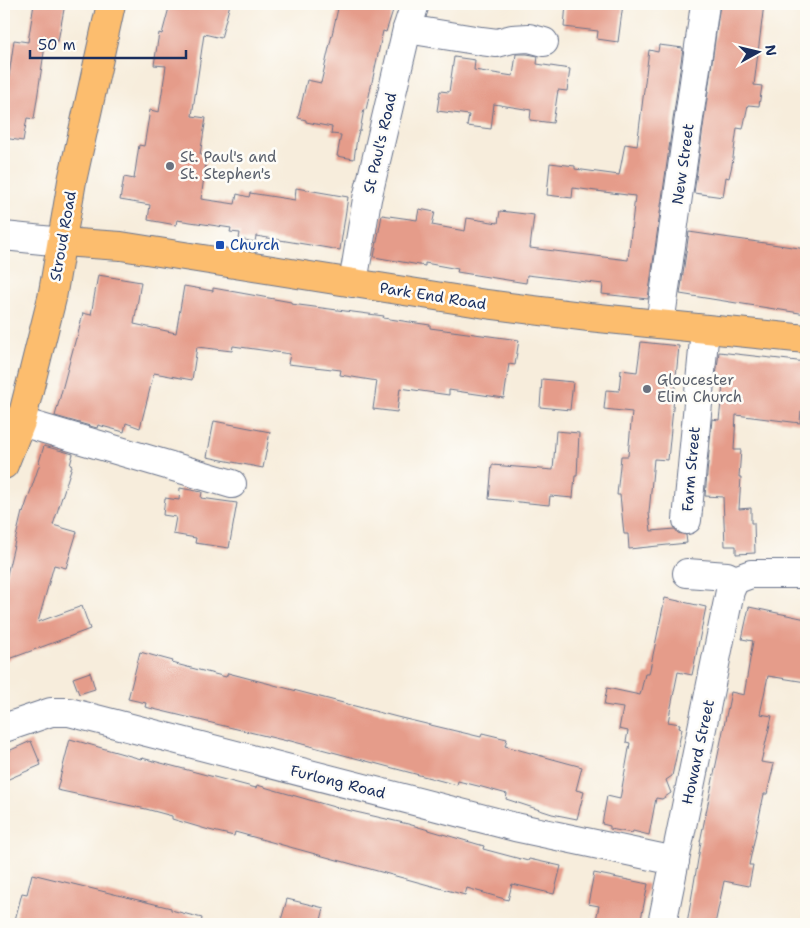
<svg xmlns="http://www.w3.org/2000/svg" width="810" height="928" viewBox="0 0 810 928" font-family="'Shantell Sans',sans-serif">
	<rect width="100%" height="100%" fill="#fdfcf7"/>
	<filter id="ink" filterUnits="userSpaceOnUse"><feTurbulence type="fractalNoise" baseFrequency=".02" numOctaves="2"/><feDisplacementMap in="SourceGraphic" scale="10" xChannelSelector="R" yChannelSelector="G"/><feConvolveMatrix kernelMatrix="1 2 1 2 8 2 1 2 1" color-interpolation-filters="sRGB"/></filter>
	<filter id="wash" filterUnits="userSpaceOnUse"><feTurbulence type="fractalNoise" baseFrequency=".0096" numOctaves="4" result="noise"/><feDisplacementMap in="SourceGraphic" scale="20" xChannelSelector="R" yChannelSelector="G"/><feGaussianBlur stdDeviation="1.12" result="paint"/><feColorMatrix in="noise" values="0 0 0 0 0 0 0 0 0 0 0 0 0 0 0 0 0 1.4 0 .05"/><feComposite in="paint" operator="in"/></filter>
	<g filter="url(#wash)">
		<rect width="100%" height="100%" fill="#f7eddc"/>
		<g id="blocks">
			<!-- building -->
			<g fill="#e59c8a">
				<polygon points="34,4 65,4 58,41 46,39 34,119 27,118 23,141 4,138 4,112 14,40 28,42"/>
				<polygon points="170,4 230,4 221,38 204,34 192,116 206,118 200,155 207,155 201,199 235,204 237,194 249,197 250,193 295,200 296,188 348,197 340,250 256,236 255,242 239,239 240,233 230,232 231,228 177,220 176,225 148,220 150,205 120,200 124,177 134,179 139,145 144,146 150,110 159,112 166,66 154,65 159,33 162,34"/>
				<polygon points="339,4 395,4 386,32 383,31 366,110 364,109 360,131 359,131 357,138 354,159 337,156 341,135 331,134 332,127 306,122 306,120 298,118 307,80 321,83"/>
				<polygon points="566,4 623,4 618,42 597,39 598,31 564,27"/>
				<polygon points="720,4 764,4 754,85 762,86 759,106 748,105 743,129 737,128 732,165 729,178 726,177 723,197 694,193"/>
				<polygon points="659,45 683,48 648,299 602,294 603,284 527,275 526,283 457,272 458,269 425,263 425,266 374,257 382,215 417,220 419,209 435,212 432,225 465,231 467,218 498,223 500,211 534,215 530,248 628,260 635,196 573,188 572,198 547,195 550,163 575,166 575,169 619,175 625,144 637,146 649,50 658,52"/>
				<polygon points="516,54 527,54 538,56 537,64 570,69 567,91 558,90 553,123 530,120 531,110 494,104 491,129 467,126 469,115 437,111 440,91 449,92 454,57 475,60 474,70 513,76"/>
				<polygon points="689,232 806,249 803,279 806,280 806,314 680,294"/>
				<polygon points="98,275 141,282 134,324 176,333 184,286 213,291 213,288 291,302 291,304 384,316 383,318 430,325 430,328 519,340 515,365 509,364 504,398 449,390 449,395 400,388 397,412 373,409 377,381 340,375 341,370 288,364 290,354 233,346 232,351 197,347 192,380 154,373 140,428 126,423 124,432 98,425 97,428 55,416 76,338 77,338 83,313 91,315"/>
				<polygon points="641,342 679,346 668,460 654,459 649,513 651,531 675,529 678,533 686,535 687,543 629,549 628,534 624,534 620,495 617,495 621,456 628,456 632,412 604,409 606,390 619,391 621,370 637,372"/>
				<polygon points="719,352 806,362 806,412 801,411 800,423 736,415 734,450 741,450 739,477 741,477 739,509 751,508 751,523 754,523 755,553 736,554 736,546 725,546 723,497 705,496 712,419 719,420 723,385 715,385"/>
				<polygon points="542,379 573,382 570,410 540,407"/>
				<polygon points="214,421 270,432 263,468 207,457"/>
				<polygon points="556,431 579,433 577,476 575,476 573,498 550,496 549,505 489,499 492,465 553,470"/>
				<polygon points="44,446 73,454 70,465 72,466 53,525 77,532 66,568 54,565 38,622 82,606 90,629 4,661 4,587 22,512 23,513 40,463 39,462"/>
				<polygon points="180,488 202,492 201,498 237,503 229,548 195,543 196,538 173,534 176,517 163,515 165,498 179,500"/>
				<polygon points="665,598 706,607 692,675 678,672 668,722 680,724 679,728 682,729 672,776 666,780 671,793 662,799 656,798 649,835 633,831 632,833 610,829 610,826 602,824 607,796 620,799 630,743 626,742 628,731 619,729 623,708 604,705 607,688 640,695 645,674 649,674"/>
				<polygon points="749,607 806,619 806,682 768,676 760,714 772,716 761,762 774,764 767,794 764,794 749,865 753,865 749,886 724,881 715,924 687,924 701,842 700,842 731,692 744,695 753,641 742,639"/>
				<polygon points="140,652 173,661 172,663 226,677 228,673 397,717 481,737 482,733 507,739 505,746 582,767 576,790 584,792 577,819 552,814 506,799 507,794 482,787 458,781 457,785 287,740 287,741 145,707 146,703 128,699"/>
				<polygon points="90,672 95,689 79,694 73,678"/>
				<polygon points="70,739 141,759 142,758 256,788 257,785 334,807 408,824 484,846 483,849 528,861 529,859 561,866 554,894 512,884 508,900 467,888 465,895 235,832 234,836 209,830 172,819 172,816 146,809 57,790"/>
				<polygon points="31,741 41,765 4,781 4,753"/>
				<polygon points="594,873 648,884 640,924 595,924 599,906 588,904"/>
				<polygon points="32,874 171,908 171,910 202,918 201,924 33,924 15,920 22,893 27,894"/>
				<polygon points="287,899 324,908 320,924 280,924"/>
			</g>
		</g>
	</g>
	<g filter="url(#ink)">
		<use href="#blocks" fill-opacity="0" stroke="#68728a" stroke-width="1"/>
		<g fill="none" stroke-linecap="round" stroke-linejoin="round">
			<!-- minor casing -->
			<g stroke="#68728a" stroke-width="30">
				<g id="minor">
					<polyline points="407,29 481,41 497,43 512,39 529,38 544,42"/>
					<polyline points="4,236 62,242"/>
					<polyline points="353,283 367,199 407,29 415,4"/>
					<polyline points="660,324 705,4"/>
					<polyline points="21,422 232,484"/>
					<polyline points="687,520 705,329"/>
					<polyline points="687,573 727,576 735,580 751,574 806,574"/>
					<polyline points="4,728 51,712 69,712 515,827 675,861"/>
					<polyline points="662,924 730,591 735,580"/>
				</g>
			</g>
			<!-- major casing -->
			<g stroke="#68728a" stroke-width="30">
				<g id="major">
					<polyline points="62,242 121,246 486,304 589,317 806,339"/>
					<polyline points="4,465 21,422 52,298 72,181 111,4"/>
				</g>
			</g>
			<!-- minor -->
			<use href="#minor" stroke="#fff" stroke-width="28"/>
			<!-- major -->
			<use href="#major" stroke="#fcbd6e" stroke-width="28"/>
		</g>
	</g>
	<!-- markers -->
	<g fill="#6b7280" stroke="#fdfcf7" stroke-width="2">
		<circle cx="170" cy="166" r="5"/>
		<circle cx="647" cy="389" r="5"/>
	</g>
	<rect fill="#1a4fb4" stroke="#fdfcf7" stroke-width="2" x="215" y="240" width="10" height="10" rx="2.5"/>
	<g text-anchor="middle" stroke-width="5" stroke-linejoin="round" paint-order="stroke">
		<!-- street labels -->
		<g font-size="15" fill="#1b2f5e" stroke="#fdfcf7">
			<text transform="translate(380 143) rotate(-77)" y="5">St Paul's Road</text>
			<text transform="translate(683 164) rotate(-82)" y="5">New Street</text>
			<text transform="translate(63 236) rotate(-80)" y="5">Stroud Road</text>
			<text transform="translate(433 296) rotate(9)" y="5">Park End Road</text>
			<text transform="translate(691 469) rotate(-85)" y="5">Farm Street</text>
			<text transform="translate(698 752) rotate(-78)" y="5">Howard Street</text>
			<text transform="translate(338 782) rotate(14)" y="5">Furlong Road</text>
		</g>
		<!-- worship labels -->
		<g font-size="15" fill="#5b616d" stroke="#fdfcf7" text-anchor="start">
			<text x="180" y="162">St. Paul's and<tspan x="180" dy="17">St. Stephen's</tspan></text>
			<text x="657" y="385">Gloucester<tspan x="657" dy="17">Elim Church</tspan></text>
		</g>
		<!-- transit labels -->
		<g font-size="15" fill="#164399" stroke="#fdfcf7" text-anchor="start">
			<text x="230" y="250">Church</text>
		</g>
	</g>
	<!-- margin -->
	<rect width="810" height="928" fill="none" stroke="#fdfcf7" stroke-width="20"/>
	<!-- north arrow -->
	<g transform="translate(758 52) rotate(82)" stroke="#fdfcf7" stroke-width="4" paint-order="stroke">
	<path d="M0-4L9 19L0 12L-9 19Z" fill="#1b2f5e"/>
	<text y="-8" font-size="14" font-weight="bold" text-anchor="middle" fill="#1b2f5e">N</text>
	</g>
	<!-- scale -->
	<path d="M30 50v8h156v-8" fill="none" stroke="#1b2f5e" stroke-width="2.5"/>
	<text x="38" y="50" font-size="15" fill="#1b2f5e" stroke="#fdfcf7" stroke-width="4" paint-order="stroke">50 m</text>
</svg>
